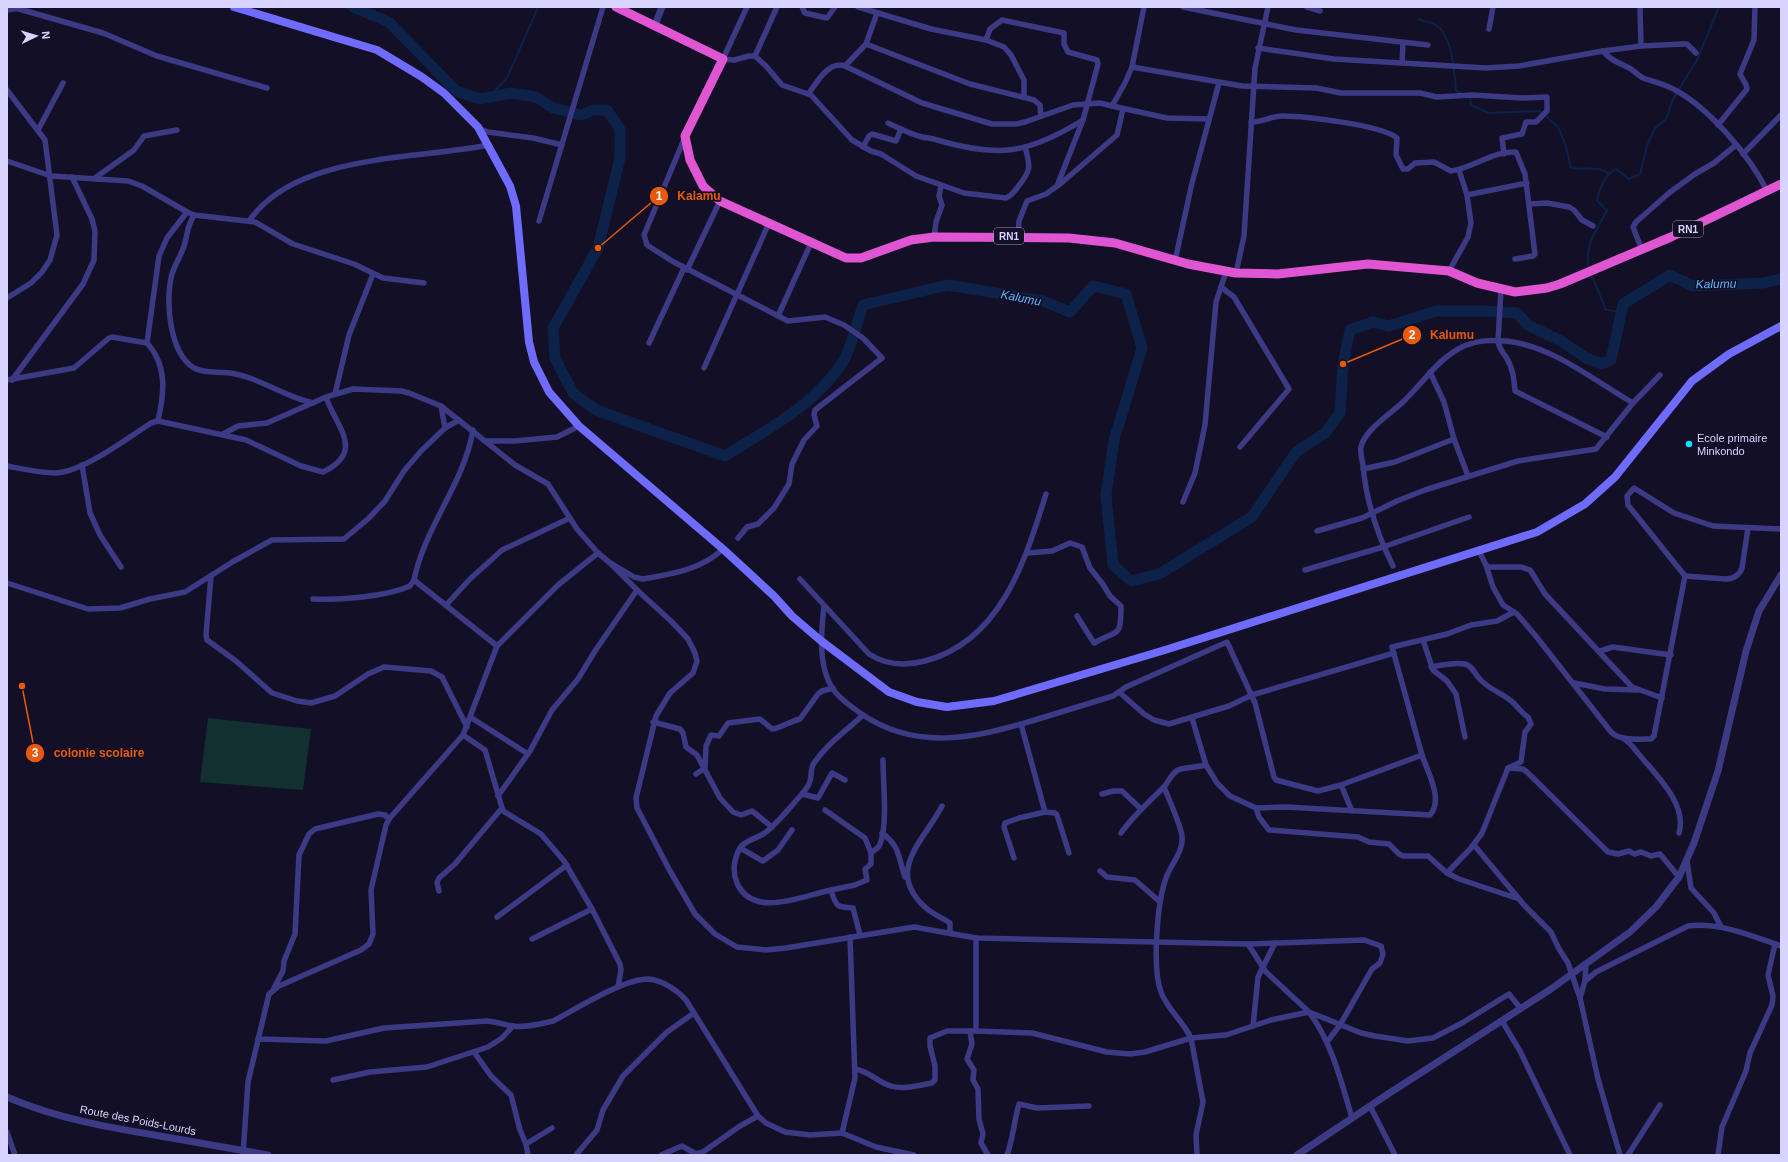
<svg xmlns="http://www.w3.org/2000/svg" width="1788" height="1162" viewBox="0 0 1788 1162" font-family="Helvetica,sans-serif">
	<rect width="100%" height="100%" fill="#130f26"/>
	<!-- green -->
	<polygon fill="#12302f" points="208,718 311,729 303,790 200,782"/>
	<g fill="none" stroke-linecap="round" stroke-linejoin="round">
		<!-- stream -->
		<g stroke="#0c2248" stroke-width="2">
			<path d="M1418,19C1423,21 1429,22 1434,24C1452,32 1455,73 1456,91L1461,93"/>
			<path d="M1470,96L1471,105L1489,113L1540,111L1558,127L1565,143L1571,168C1583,170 1599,166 1608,173"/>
			<polyline points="489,97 507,78 538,7"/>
			<path d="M1589,268C1584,246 1596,230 1607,211L1597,200C1599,188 1606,174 1616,169L1629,179L1640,174L1647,146L1655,128L1666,119L1673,99L1697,60L1719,7"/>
			<polyline points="1591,274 1606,310 1621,312"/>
		</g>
		<!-- river -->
		<path stroke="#0c2248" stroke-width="11" d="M353,7L389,22L456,91L480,99L511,93L536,97L553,108L581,115L593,110H607L620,129V158L598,248L553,328L555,358L573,393L596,410L725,456C768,429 819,403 845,358C853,342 857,322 863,305L948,285L1043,301L1070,312L1093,286L1126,294L1142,348L1114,440L1106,495L1113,565L1131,581L1159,574L1252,517L1296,452L1325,433L1340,413L1343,364L1350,330L1373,322L1389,326L1436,311H1484L1517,313L1528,325L1561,341L1586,358L1602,364L1611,360L1623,304L1670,275L1693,286L1763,283L1781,279"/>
		<!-- minor -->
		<g stroke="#3d3a85" stroke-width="5.5">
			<path d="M747,7L723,59L734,60L749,56H755L766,66L782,85L811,95L852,140L871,151L881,154L916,176L964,193L1006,198C1011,196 1014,192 1017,188C1031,171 1031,167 1025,147"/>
			<polyline points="802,7 805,13 827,18 835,7"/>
			<polyline points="858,7 931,29 986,40 990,29 1002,20 1064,33 1064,44 1068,52 1097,60 1098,64 1083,120 1057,186 1046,194 1027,201 1019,221 1018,236"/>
			<polyline points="1183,7 1296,30 1428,45"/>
			<polyline points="1307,7 1320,11"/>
			<polyline points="19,9 103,33 157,56 267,88"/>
			<polyline points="7,10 20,8"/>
			<polyline points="1489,29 1493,7"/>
			<polyline points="986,40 1004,47 1011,55 1024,80 1024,97"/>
			<polyline points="866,44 970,84 1034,100 1040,105 1041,116"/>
			<polyline points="1641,46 1682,44 1687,44 1696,53"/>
			<path d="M1258,48L1334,59L1486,68L1519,66L1603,51C1611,61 1620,63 1631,69C1635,72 1639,76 1643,78C1654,82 1665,84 1675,90C1709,108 1750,156 1767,191"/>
			<polyline points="1603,51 1641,46 1640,7"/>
			<polyline points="755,56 777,7"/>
			<polyline points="1402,63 1403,43"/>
			<polyline points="845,66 866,44 877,13"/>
			<polyline points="1132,67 1242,86 1316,88 1341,93 1420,93 1437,97 1473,95 1522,98 1547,97 1547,111 1536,122 1526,122 1522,134 1502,138 1504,154"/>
			<polyline points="7,90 45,140 57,235 50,260 42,272 31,283 7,298"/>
			<path d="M809,93C817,82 829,60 845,66L922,103L992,124H1016L1025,122L1073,105L1100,103L1112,106L1125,83L1132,67L1144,7"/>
			<polyline points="1112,106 1167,118 1209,119"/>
			<path d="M1251,122C1263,122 1272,116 1282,116C1303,116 1382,125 1397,138L1396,155L1403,169H1408L1415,163L1434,162L1451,171C1473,168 1493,151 1516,152L1525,174L1535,254L1533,256L1515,259"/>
			<path d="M888,123C899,128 910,134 922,137C927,138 932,138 937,140C998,158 1028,154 1083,120"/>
			<polyline points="1718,125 1747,89 1746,85 1740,74 1754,40 1755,7"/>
			<polyline points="478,128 488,132 533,138 562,145"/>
			<polyline points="38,130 63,83"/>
			<polyline points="685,137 644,235 647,245 672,261 788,321 825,317 844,325 863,338 882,358 815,410 814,415 817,426 804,440 792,464 789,484 774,508 758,524 747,527 738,538"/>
			<polyline points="863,147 869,136 872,134 896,141 901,129"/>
			<polyline points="1743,154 1781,115"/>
			<polyline points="7,161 51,176 128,181 142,186 187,212 194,215 255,222 293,244 354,264 383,278 424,283"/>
			<polyline points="95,178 134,150 144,136 177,130"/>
			<polyline points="1059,185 1117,135 1123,109"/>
			<polyline points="1467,195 1527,183"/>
			<polyline points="1529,204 1547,203 1569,207 1574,210 1582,220 1593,226"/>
			<path d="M194,215C187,227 188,231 185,243C182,254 175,264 172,274C165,299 169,353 194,368C205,374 218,371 230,373C259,377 284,397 313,403"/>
			<path d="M249,221C296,153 416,160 488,145"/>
			<polyline points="539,221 603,7"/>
			<polyline points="934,237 936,222 942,205 939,196 941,186"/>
			<polyline points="1642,250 1633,227 1636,222 1669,193 1695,174 1714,163 1736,145"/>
			<polyline points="1175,261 1192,183 1219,83"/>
			<polyline points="687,270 720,201"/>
			<polyline points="1449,271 1468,237 1471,223 1467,195 1459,170"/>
			<polyline points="1236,273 1244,236 1255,68 1268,7"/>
			<polyline points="1221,287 1234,297 1289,389 1240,447"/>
			<path d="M1501,290L1498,341C1499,349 1502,351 1506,357C1513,368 1514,379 1515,391L1607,437"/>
			<polyline points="778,316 811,243"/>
			<polyline points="147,343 159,256 167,238 187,212"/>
			<polyline points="649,343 684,268"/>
			<polyline points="704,368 769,223"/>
			<polyline points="1430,372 1444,402 1454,439"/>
			<path d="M7,380L74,368L109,338L112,337L147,343C168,366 164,394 158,421L246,440L301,466L323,472C366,451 336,427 326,397L353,389L401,391L409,393L441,406L515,465L548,484L577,529L598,553L609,562L634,577L643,579C671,574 701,570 723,549"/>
			<polyline points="12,380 83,284 94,260 95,231 92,219 72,177"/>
			<polyline points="335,394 349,335 373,274"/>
			<polyline points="441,406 445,428"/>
			<polyline points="223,434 238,426 267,423 326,397"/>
			<polyline points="485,441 515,441 557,437 579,426"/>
			<polyline points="82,465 90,513 100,535 121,567"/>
			<path d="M7,466C23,469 40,473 56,473C83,472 128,438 151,423L158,421"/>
			<polyline points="1363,469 1395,462 1454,439 1468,476"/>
			<polyline points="1183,502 1195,473 1205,425 1216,302 1226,272"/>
			<polyline points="1317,531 1362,518 1397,501 1425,490 1518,461 1596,449 1633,403"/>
			<polyline points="1479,551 1486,565 1489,567 1521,567 1530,570 1545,594 1632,687 1662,698"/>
			<path d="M1028,553L1052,551L1070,543L1082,547L1090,568L1102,583L1110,596L1121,606C1121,638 1119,629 1094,643L1077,616"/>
			<polyline points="609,562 637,590 672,622 688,639 695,653 697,661 693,673 670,693 656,716 636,798 637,808 670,871 695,914 715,934 737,947 766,950 786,948 914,927 976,938 1248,944 1266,972 1309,1012 1361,1033 1375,1036 1408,1041 1433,1038 1462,1023 1509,994 1521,1009"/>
			<path d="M1486,565L1493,587L1503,605L1517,614L1535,635L1611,732C1620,741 1639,739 1651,739L1654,736L1685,576L1628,505L1627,496L1634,488L1674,513L1713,526L1781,529"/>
			<path d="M1393,566C1377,534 1366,501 1363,465C1362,460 1360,452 1361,447C1365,429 1392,413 1404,401C1424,382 1438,358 1464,346C1478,340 1491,340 1506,341C1553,346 1593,380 1633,403L1660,375"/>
			<polyline points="1305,570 1383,547 1469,517"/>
			<polyline points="211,576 206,635 207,640 236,661 272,693 297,701 311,703 335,696 368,674 384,667 431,671 442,677 467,727"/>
			<path d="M1685,576L1726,579C1733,579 1740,575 1742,568L1748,528"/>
			<path d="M800,579L869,654C886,665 906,666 925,661C1001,641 1025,561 1046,494"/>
			<polyline points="7,583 88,609 120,608 150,599 185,592 234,561 272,540 344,539 369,518 385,501 404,471 421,451 445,428 459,420"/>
			<path d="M313,599C340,600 385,597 410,586L414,580"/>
			<polyline points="446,605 470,579 502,550 570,518"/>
			<path d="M824,606C821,633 817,672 837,694C843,701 852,707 860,713C916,752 975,738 1035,720C1061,712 1087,704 1113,696L1126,687L1227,642L1255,703L1274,777L1276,780L1318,791L1341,785L1422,755L1392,647L1447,634L1471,625L1497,621L1514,612"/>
			<polyline points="1423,640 1433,670 1447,681 1456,694 1465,737"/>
			<polyline points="497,646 558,585 598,553"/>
			<polyline points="1600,651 1613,647 1671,655"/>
			<path d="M1431,667C1442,665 1454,662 1465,664C1472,666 1474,672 1478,677C1486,688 1500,692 1510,700C1517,705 1520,712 1528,717L1531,724L1525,732L1521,762L1508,768"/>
			<polyline points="1574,683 1605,689 1637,690"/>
			<polyline points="1119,692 1144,714 1154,720 1169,724 1229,706 1252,695 1394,653"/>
			<polyline points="470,717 528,754"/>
			<path d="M1192,718L1206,765L1217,783L1230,796L1256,808L1286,807L1430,815C1444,800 1427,771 1422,755"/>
			<polyline points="653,722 680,729 683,733 686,747 697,755 720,798 733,812 741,815 752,811 772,827"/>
			<polyline points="1021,724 1045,812 1055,813 1057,815 1069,853"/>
			<path d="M463,735L497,646L414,580C425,526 464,484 473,430"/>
			<path d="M1623,738C1631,743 1636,751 1642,758C1659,778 1687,805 1679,833"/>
			<path d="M696,774L705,768L706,746L711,735L719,736L728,723L760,719L772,729C778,729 791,721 800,719L818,694L822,691L833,688"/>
			<path d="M845,780L832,773L818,798L802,794C790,807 779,822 766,832C758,839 746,839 740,848C734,858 732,872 737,883C753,919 802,896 831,890C836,907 837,907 853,908L860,935"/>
			<polyline points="1341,785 1352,811"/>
			<path d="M1164,787C1168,797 1181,826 1182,836C1184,851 1171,864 1166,878C1157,903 1152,968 1161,992C1167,1009 1183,1021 1191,1038L1226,1035L1271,1020L1309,1012C1332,1043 1341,1081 1352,1118"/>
			<path d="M802,794C805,790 809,786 810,781C812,775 810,769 814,763C827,744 846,731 863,715"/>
			<polyline points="1102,794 1113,791 1122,791 1141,809"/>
			<polyline points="498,796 530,751 552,710 578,679 595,651 637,590"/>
			<path d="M942,806C924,841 884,871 926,908C933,914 942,918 950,923V933L953,934"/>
			<polyline points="1256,808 1259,817 1269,830 1358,837 1369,842 1389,844 1399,854 1403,856 1428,856 1447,873 1459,879 1519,899"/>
			<polyline points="825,810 865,838 871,853"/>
			<path d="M882,833C900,846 898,857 905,877"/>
			<path d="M1121,833C1134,815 1149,802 1164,787C1169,781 1171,774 1178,770C1182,768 1199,767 1206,765"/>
			<polyline points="1474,845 1524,905 1551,932 1559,949 1568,963 1580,998 1598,1079 1620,1155"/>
			<polyline points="740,848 763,861 778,850 792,830"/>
			<polyline points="1014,858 1004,827 1005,823 1019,818 1045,812"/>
			<polyline points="1687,861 1691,888 1714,913 1721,927"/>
			<polyline points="1100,871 1107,877 1135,880 1159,901"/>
			<polyline points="1447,873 1471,848 1482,833 1508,768 1523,769 1527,772 1608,852 1618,854 1629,851 1634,854 1641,852 1651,856 1660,854 1679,877"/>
			<path d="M831,890L855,885L867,880L865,869L871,864V853C874,850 879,848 880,844C888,823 883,784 883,760"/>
			<polyline points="439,891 437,883 439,878 455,864 502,808"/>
			<polyline points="497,917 567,865"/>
			<polyline points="976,938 976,1031 1032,1033 1107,1052 1130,1054 1145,1052 1191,1038 1203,1102 1196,1135 1197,1155"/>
			<polyline points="532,939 592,909"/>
			<polyline points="1248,944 1364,940 1381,946 1383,954 1380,963 1372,969 1340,1025 1327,1042"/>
			<path d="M1585,981L1596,972L1688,926C1720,922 1752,936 1781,946"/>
			<polyline points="274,988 283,971 284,961 295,934 299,855 309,834 315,829 378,814 385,815 389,819"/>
			<polyline points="1580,998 1585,981 1586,964"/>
			<polyline points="1502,1021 1520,1051 1570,1155"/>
			<polyline points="1253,1026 1258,977 1275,943"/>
			<polyline points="970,1031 972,1044 967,1059 974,1070 973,1080 978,1089 979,1119 983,1134 981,1143 988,1155"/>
			<path d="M258,1039L326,1041L384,1028L487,1021C496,1022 503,1024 512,1026C523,1028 541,1024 553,1021C576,1009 623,979 648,979C662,980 677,990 686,1000L758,1116L766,1123L785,1132L810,1135L842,1133L876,1147L914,1155"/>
			<polyline points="474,1052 491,1076 511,1095 520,1130 526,1144"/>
			<path d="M855,1069C871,1072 877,1082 891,1086C903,1090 920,1085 932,1083L935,1080V1066L930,1046V1038L947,1031H976"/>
			<polyline points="333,1080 370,1072 427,1067 488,1047 502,1038 513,1026"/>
			<polyline points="1370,1106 1395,1155"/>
			<polyline points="7,1132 15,1155"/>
			<polyline points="842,1133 855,1078 850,937"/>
			<polyline points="243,1155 248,1082 269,994 279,986 361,950 369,944 373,934 371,890 386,825 389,819 463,735 485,750 503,811 541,834 564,861 592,909 620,964 621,970 618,987"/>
			<polyline points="528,1155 526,1144 552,1128"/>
			<polyline points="576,1155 597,1130 603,1110 623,1076 667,1032 694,1013"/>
			<polyline points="661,1155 682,1146 696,1154 703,1152 740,1126 758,1116"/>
			<path d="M1007,1155C1013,1139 1014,1121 1019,1104L1037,1108L1089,1106"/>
			<polyline points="1628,1155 1660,1105"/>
			<polyline points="1718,1155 1722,1127 1746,1071 1750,1053 1772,1005 1773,996 1768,975 1775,944"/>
		</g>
		<!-- tertiary -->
		<g stroke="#3d3a85" stroke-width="7">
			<polyline points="655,25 662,7"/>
			<path d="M7,1097C57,1119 112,1128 166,1137C200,1143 234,1149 268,1155"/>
			<polyline points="1297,1155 1388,1094 1551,989 1630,932 1656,907 1679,877 1694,843 1718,771 1746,651 1759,611 1781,575"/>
		</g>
		<!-- secondary -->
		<polyline stroke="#6f6bff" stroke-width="8" points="234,7 377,50 422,77 444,93 478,127 510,186 516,206 529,342 534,362 549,392 579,426 723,549 774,596 792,616 820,640 889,692 917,702 947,707 994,701 1165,650 1537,532 1585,504 1615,477 1692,381 1729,354 1781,326"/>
		<!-- trunk -->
		<polyline stroke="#e055d1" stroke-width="9" points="616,7 723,59 685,136 690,160 703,186 720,201 846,258 861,258 911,240 934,237 1069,238 1115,243 1188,264 1236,273 1278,274 1368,264 1449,271 1477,283 1515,292 1547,288 1560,284 1671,237 1781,184"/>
	</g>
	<!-- markers -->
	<circle fill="#00e5ff" stroke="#130f26" stroke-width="1.5" cx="1689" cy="444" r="4"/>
	<g text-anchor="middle" stroke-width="3.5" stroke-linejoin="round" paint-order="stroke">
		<!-- shield labels -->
		<g fill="#130f26" stroke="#9e99be" stroke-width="1">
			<rect x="1673" y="221" width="30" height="16" rx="3"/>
			<rect x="994" y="228" width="30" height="16" rx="3"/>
		</g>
		<g font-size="10" font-weight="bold" fill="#d9d4ff">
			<text x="1688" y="233">RN1</text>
			<text x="1009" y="240">RN1</text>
		</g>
		<!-- poi labels -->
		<g font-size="11" fill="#d9d4ff" stroke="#130f26" text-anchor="start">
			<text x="1697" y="442">Ecole primaire<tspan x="1697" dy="13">Minkondo</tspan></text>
		</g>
		<!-- street labels -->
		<g font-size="11" fill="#d9d4ff" stroke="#130f26">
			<text transform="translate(138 1120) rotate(11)" y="4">Route des Poids-Lourds</text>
		</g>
		<!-- water labels -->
		<g font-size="12" font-style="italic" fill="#62b6ff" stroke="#130f26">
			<text transform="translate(1716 284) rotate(-1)" y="4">Kalumu</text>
			<text transform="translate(1021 298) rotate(11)" y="4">Kalumu</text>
		</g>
	</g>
	<!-- callouts -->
	<path fill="none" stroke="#e8590c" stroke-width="1.5" d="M598 248L659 196M1343 364L1412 335M22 686L35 753"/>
	<g fill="#e8590c" stroke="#130f26" stroke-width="1.5">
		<circle cx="598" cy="248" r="4"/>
		<circle cx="1343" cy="364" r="4"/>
		<circle cx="22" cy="686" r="4"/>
		<circle cx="659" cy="196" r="10"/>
		<circle cx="1412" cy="335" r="10"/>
		<circle cx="35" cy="753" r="10"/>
	</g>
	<g font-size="12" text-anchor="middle" font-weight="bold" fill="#fff">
		<text x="659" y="200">1</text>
		<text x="1412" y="339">2</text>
		<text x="35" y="757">3</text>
	</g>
	<g font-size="12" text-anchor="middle" font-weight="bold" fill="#e8590c" stroke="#130f26" stroke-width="3.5" stroke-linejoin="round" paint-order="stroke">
		<text x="699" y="200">Kalamu</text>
		<text x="1452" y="339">Kalumu</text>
		<text x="99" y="757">colonie scolaire</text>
	</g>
	<!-- border -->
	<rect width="1788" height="1162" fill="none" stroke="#d9d4ff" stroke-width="16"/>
	<!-- north arrow -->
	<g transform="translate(36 36) rotate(85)" stroke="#130f26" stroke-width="3" paint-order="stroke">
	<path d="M0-3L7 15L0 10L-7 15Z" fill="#d9d4ff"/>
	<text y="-6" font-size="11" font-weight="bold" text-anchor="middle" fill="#d9d4ff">N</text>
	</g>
</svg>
